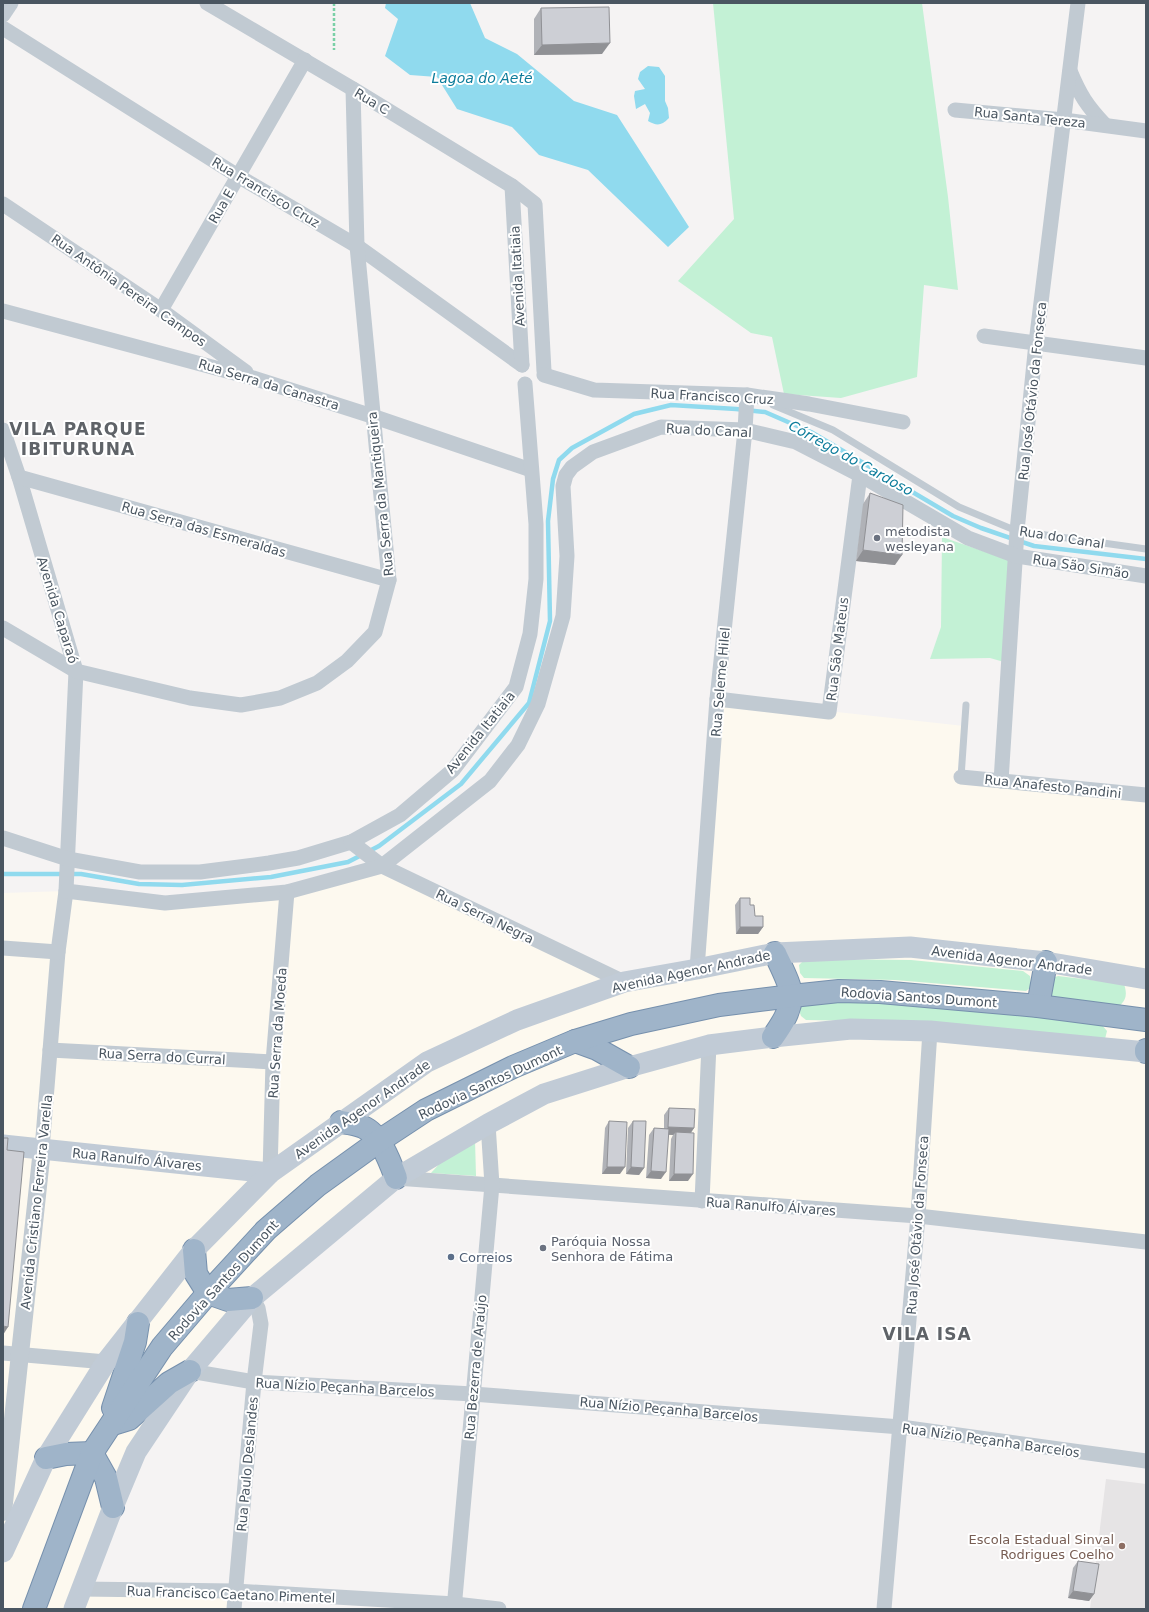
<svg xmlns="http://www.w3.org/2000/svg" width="1149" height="1612" viewBox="0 0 1149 1612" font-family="'DejaVu Sans',sans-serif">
	<rect width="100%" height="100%" fill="#f5f3f3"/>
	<!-- commercial -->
	<polygon fill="#fdf9ef" points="718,699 964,726 961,777 1146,796 1146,1246 990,1228 396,1179 253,1298 164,1410 82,1589 235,1592 234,1609 3,1609 3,893 66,891 204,900 382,867 624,983 697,969"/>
	<!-- education -->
	<polygon fill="#e6e4e5" points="1106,1479 1146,1484 1146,1609 1090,1609"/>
	<!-- green -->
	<g fill="#c3f1d5">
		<polygon points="713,3 922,3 948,197 958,290 924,285 917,377 841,398 784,394 772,337 751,333 678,281 734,219"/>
		<polygon points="942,537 1012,561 1004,662 990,658 930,659 941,627"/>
		<polygon points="816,959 911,960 1023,971 1030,976 1031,987 1026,991 895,980 804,978 800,973 799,965 804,960"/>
		<path d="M1058,976L1124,984C1127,993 1127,1000 1119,1006L1053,999L1048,989L1050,979Z"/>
		<polygon points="891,1001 1101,1024 1107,1031 1105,1039 916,1022 806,1020 801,1016 798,1007 803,1002"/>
		<polygon points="475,1140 476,1176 431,1173 442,1161"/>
	</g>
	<!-- water -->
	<g fill="#90daee">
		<polygon points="386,3 470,3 485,38 517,54 574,101 617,115 689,227 668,247 588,170 539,155 512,127 457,109 437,77 410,75 385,56 398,19 385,8"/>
		<path d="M648,66L659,67L665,76V101L668,108L669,118C661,126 657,126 648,121L650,113L645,104L636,109L634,96L635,91L645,89L638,79L640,72Z"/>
	</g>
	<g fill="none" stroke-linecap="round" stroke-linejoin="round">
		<!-- stream -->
		<polyline stroke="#90daee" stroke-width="4.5" points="3,874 81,874 139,884 182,885 271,877 348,862 379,846 461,784 529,703 550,621 548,521 553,479 559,460 572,448 634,414 671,405 736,409 765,412 811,432 953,516 981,528 1034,546 1146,559"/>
		<!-- trunk casing -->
		<g stroke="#7690ad" stroke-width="24">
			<g id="trunk">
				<polyline points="1038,1006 1046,962"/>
				<path d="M773,1037C782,1024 790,1012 791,997C792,986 779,963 775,953"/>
				<polyline points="575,1041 597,1049 629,1067"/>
				<polyline points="1146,1052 1146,1050"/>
				<path d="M341,1122C348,1123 357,1124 363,1127C380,1134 390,1162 396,1178"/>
				<polyline points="194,1250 196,1274 208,1293 228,1300 252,1298"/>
				<polyline points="113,1408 135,1342 138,1323"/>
				<polyline points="116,1423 129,1419 169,1383 190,1371"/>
				<polyline points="92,1453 106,1478 113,1507"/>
				<polyline points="46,1458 66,1454 92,1453"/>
				<polyline points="34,1609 92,1453 162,1347 208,1293 266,1230 318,1185 379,1141 426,1110 513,1067 575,1041 631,1024 719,1005 792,996 839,991 880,992 1038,1006 1146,1020"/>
			</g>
		</g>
		<!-- path -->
		<polyline stroke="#7ad0a6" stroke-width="2.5" stroke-dasharray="3 2" stroke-linecap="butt" points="334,3 334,50"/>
		<!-- service -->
		<g stroke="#c1cad2" stroke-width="7">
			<polyline points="773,405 833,430 959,507 1017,531 1146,549"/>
			<polyline points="961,777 966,705"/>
		</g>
		<!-- minor -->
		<g stroke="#c1cad2" stroke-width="15">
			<polyline points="207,3 353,89 512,186 535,204 544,371"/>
			<polyline points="3,15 11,3"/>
			<polyline points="3,28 238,176 357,246 522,365"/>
			<path d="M1070,71C1080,95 1087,106 1105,125"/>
			<polyline points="955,110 1064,120 1146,131"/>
			<polyline points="512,186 522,365"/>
			<polyline points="3,204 161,310 246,372"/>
			<polyline points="161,310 305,60"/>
			<polyline points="3,311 253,378 372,416 531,470"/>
			<polyline points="984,336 1146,358"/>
			<polyline points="544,375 594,390 747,395 809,404 903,422"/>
			<polyline points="3,430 19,477 76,671 66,891 58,952 42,1149"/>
			<polyline points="19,477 389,580"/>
			<polyline points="3,628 76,671 190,698 241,705 280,698 317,683 347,661 375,632 389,580 357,246 353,89"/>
			<polyline points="717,699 829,712 860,475"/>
			<polyline points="961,777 1146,795"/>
			<polyline points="1001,781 1017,531 1036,343 1078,3"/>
			<polyline points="3,838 68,859 140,872 200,872 269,863 298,858 351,842 400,815 453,770 516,687 530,634 536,579 536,524 525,384"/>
			<polyline points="351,842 382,866 624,982"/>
			<polyline points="66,891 165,903 287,892 382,866 490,781 518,745 538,704 563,616 567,556 563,486 566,475 572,467 593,452 661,427 745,430 796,442 860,475 968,538 1016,556 1146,576"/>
			<polyline points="3,948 58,952"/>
			<polyline points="697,969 717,699 745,430 747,395"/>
			<polyline points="50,1050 273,1062"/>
			<polyline points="270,1173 273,1062 287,892"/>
			<polyline points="396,1178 918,1216 1146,1242"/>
			<polyline points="702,1201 709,1045"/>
			<polyline points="3,1353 106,1362"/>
			<polyline points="190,1371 254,1382 473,1394 901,1427 1146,1461"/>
			<polyline points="81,1589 235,1591 455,1604 499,1609"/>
			<polyline points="234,1609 254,1382 261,1324 258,1308 252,1298"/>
			<polyline points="454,1609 492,1185 488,1124"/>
			<polyline points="884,1609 918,1216 930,1031"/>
		</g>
		<!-- tertiary -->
		<polyline stroke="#c1cad2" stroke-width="18" points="3,1512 42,1149"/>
		<!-- secondary -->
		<g stroke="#c1cbd6" stroke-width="21">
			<polyline points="3,1145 270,1173"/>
			<polyline points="3,1552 46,1458 106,1362 194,1250 270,1173 427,1062 517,1020 624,982 697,969 775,953 910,947 1046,962 1146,979"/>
			<polyline points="74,1609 113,1507 136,1452 190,1371 252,1298 396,1178 488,1124 544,1094 629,1067 709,1045 773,1037 851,1029 930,1031 1146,1052"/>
		</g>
		<!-- trunk -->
		<use href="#trunk" stroke="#9fb4c9" stroke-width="22"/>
	</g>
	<!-- wall -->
	<g fill="#b0b2b7">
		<polygon points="541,8 602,54 534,55 534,19"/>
		<polygon points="870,493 895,565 856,561 863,504"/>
		<polygon points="740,898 750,905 755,916 763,927 758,934 736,934 735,905"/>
		<polygon points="669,1108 694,1128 691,1133 688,1181 669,1181 671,1139 673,1135 668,1135 661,1179 646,1178 649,1135 654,1128 664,1129 664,1115"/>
		<polygon points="609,1121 620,1174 602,1174 605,1128"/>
		<polygon points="633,1121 644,1168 639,1175 626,1174 628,1128"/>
		<polygon points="1078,1561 1094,1594 1089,1601 1068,1598 1073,1568"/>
	</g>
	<!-- shaded-wall -->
	<g fill="#909195">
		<polygon points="610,43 602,54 534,55 542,45"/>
		<polygon points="863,550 902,555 895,565 856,561"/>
		<polygon points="740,927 763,927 758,934 736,934"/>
		<polygon points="668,1127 694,1128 689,1135 676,1132 673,1135 663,1134"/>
		<polygon points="607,1167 625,1167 620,1174 602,1174"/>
		<polygon points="631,1167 644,1168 639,1175 626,1174"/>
		<polygon points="651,1171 666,1172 661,1179 646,1178"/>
		<polygon points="674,1174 693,1174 688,1181 669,1181"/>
		<polygon points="3,1326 8,1327 3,1335"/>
		<polygon points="1073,1591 1094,1594 1089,1601 1068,1598"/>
	</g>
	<!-- building -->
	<g fill="#cdcfd5" stroke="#909195">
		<polygon points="609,7 610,43 542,45 541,8"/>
		<polygon points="870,493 903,505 902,555 863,550"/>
		<polygon points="740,898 750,898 750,905 754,905 755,916 763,916 763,927 740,927"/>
		<polygon points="669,1108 695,1109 694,1128 668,1127"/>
		<polygon points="609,1121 627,1122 625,1167 607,1167"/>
		<polygon points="633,1121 646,1121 644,1168 631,1167"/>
		<polygon points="654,1128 669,1129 666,1172 651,1171"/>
		<polygon points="676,1132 694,1133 693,1174 674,1174"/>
		<polygon points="3,1138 8,1138 7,1150 24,1152 8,1327 3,1326"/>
		<polygon points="1078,1561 1099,1564 1094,1594 1073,1591"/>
	</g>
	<!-- markers -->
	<g fill="#6b7280" stroke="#fff" stroke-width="1.5">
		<circle cx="877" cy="538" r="4"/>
		<circle cx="543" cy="1248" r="4"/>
	</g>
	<circle fill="#5c6f8a" stroke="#fff" stroke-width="1.5" cx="451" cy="1257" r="4"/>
	<circle fill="#8d6e63" stroke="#fff" stroke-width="1.5" cx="1122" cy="1546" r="4"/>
	<g text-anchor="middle" stroke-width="4" stroke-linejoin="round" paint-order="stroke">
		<!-- street labels -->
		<g font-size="13" fill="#4a5661" stroke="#fff">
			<text transform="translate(372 101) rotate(31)" y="5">Rua C</text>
			<text transform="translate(1030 117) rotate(6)" y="5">Rua Santa Tereza</text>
			<text transform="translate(266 192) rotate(31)" y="5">Rua Francisco Cruz</text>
			<text transform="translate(221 206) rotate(-60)" y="5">Rua E</text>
			<text transform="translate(517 276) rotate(-93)" y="5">Avenida Itatiaia</text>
			<text transform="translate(129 290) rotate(35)" y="5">Rua Antônia Pereira Campos</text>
			<text transform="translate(269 384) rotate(17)" y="5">Rua Serra da Canastra</text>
			<text transform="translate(1032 391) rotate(-84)" y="5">Rua José Otávio da Fonseca</text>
			<text transform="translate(712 396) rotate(3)" y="5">Rua Francisco Cruz</text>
			<text transform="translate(709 430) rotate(3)" y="5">Rua do Canal</text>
			<text transform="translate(380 494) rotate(-96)" y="5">Rua Serra da Mantiqueira</text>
			<text transform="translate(204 529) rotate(16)" y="5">Rua Serra das Esmeraldas</text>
			<text transform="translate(1062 537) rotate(9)" y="5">Rua do Canal</text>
			<text transform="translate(1081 566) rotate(9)" y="5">Rua São Simão</text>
			<text transform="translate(58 610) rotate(73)" y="5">Avenida Caparaó</text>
			<text transform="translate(837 649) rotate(-83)" y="5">Rua São Mateus</text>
			<text transform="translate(720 682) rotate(-85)" y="5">Rua Seleme Hilel</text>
			<text transform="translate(480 732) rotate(-51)" y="5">Avenida Itatiaia</text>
			<text transform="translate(1053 786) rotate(6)" y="5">Rua Anafesto Pandini</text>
			<text transform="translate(485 916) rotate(26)" y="5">Rua Serra Negra</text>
			<text transform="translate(1012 960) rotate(7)" y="5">Avenida Agenor Andrade</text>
			<text transform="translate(691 971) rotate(-12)" y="5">Avenida Agenor Andrade</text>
			<text transform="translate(919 997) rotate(4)" y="5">Rodovia Santos Dumont</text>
			<text transform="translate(277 1033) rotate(-86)" y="5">Rua Serra da Moeda</text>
			<text transform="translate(162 1056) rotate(3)" y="5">Rua Serra do Curral</text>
			<text transform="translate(490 1082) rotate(-25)" y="5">Rodovia Santos Dumont</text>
			<text transform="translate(362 1109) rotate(-35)" y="5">Avenida Agenor Andrade</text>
			<text transform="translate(137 1159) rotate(6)" y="5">Rua Ranulfo Álvares</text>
			<text transform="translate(36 1202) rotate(-84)" y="5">Avenida Cristiano Ferreira Varella</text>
			<text transform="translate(771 1206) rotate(4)" y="5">Rua Ranulfo Álvares</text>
			<text transform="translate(917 1225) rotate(-86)" y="5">Rua José Otávio da Fonseca</text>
			<text transform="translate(223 1280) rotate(-48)" y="5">Rodovia Santos Dumont</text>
			<text transform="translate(475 1367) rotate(-85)" y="5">Rua Bezerra de Araújo</text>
			<text transform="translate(345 1387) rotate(3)" y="5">Rua Nízio Peçanha Barcelos</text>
			<text transform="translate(669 1409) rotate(5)" y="5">Rua Nízio Peçanha Barcelos</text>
			<text transform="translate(991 1440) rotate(8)" y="5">Rua Nízio Peçanha Barcelos</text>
			<text transform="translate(247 1464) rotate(-85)" y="5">Rua Paulo Deslandes</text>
			<text transform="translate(231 1594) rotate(2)" y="5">Rua Francisco Caetano Pimentel</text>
		</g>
		<!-- worship labels -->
		<g font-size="13" fill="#5b616d" stroke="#fff" text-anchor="start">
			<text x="885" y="536">metodista<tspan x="885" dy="15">wesleyana</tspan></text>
			<text x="551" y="1246">Paróquia Nossa<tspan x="551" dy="15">Senhora de Fátima</tspan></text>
		</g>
		<!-- service labels -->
		<g font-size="13" fill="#4e5e75" stroke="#fff" text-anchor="start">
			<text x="459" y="1262">Correios</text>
		</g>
		<!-- education labels -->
		<g font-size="13" fill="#785e54" stroke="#fff" text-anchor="end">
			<text x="1114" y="1544">Escola Estadual Sinval<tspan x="1114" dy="15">Rodrigues Coelho</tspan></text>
		</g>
		<!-- water labels -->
		<g font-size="14" font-style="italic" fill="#0c7c9b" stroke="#fff">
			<text x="482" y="83">Lagoa do Aeté</text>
			<text transform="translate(851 458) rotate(29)" y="5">Córrego do Cardoso</text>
		</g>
		<!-- district labels -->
		<g font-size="17" font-weight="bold" letter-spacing="1" fill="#5f6368" stroke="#fff">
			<text x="78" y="435">VILA PARQUE<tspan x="78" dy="20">IBITURUNA</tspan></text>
			<text x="927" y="1340">VILA ISA</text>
		</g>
	</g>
	<!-- border -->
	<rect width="1149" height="1612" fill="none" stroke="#4a5661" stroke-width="8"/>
</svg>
